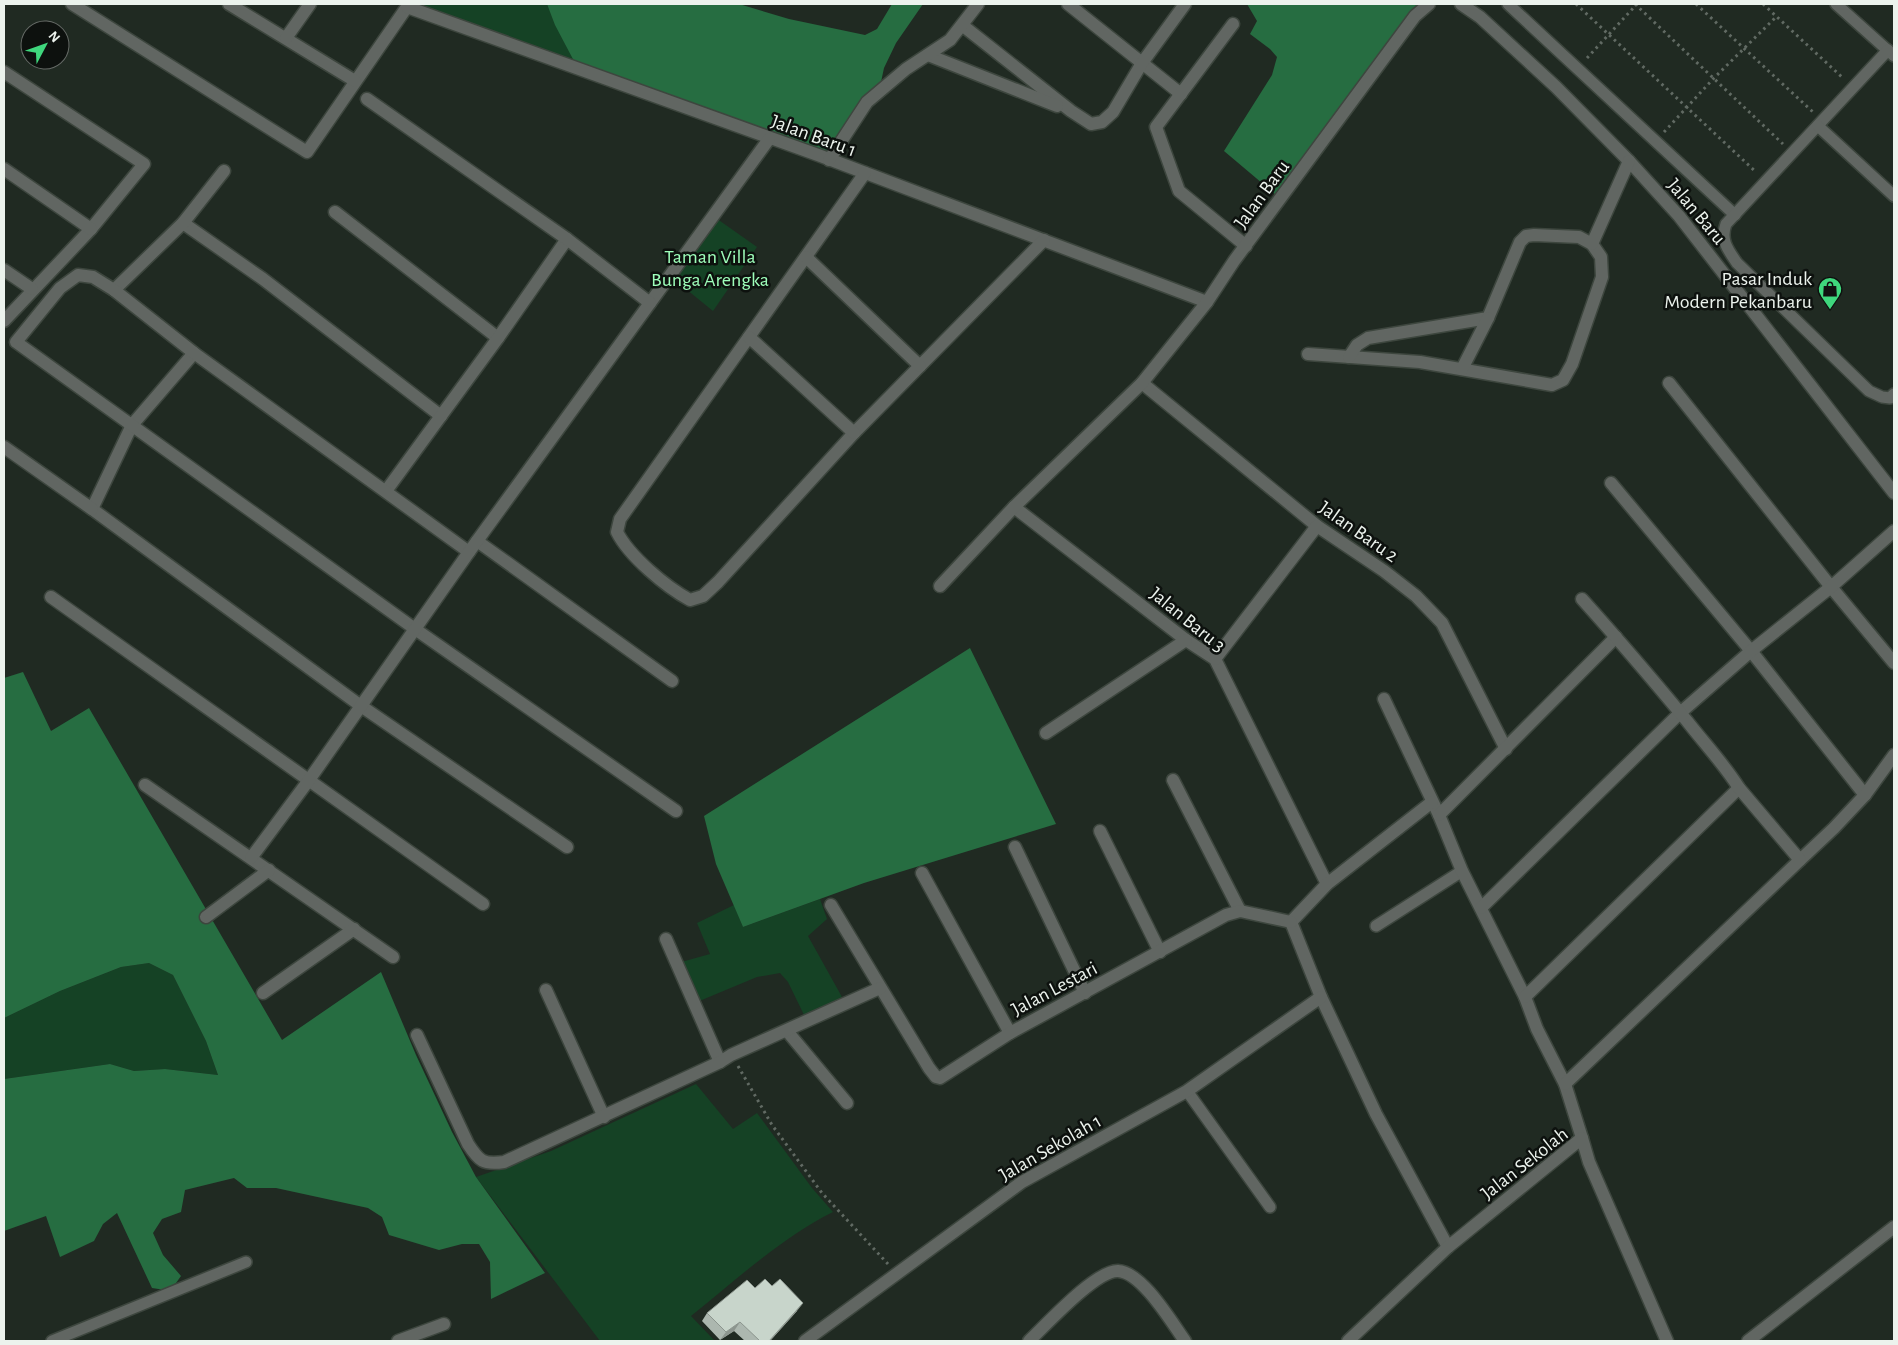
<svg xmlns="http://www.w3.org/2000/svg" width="1898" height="1345" viewBox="0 0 1898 1345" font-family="'Alegreya Sans',sans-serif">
	<rect width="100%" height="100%" fill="#202a22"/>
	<!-- green -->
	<g fill="#154225">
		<polygon points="418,4 547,4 575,63"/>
		<polygon points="713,216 757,247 713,311 670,276"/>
		<polygon points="820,899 827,919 808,936 842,997 805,1017 788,982 780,973 757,977 697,1002 679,961 685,961 710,954 697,923 734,905 743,927"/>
		<polygon points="149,963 173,975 206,1041 218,1075 165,1069 134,1071 110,1064 4,1079 4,1018 60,991 121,967"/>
		<path d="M696,1084L733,1129L757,1113L812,1188L833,1212C781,1238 736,1280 691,1316L715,1341H600L476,1177L551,1151Z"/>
	</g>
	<!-- forest -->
	<g fill="#266d41">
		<polygon points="547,4 739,4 789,19 865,35 877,29 892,4 923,4 896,43 884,68 881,82 872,91 847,121 827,152 575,63 555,25"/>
		<polygon points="1247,4 1417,4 1276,195 1224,151 1272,75 1277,57 1270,49 1250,34 1257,21"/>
		<polygon points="970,648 1056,824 864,883 743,927 716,864 704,816"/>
		<polygon points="23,672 51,731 89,708 282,1040 381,972 416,1055 452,1132 476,1177 545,1273 491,1299 490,1262 479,1244 462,1244 439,1250 389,1235 382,1217 368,1208 276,1188 247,1188 234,1178 185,1190 181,1212 162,1219 153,1233 163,1255 181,1276 176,1283 165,1290 152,1288 117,1213 103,1224 94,1241 60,1257 46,1216 4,1231 4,1079 110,1064 134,1071 165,1069 218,1075 206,1041 173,975 149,963 121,967 60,991 4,1018 4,678"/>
	</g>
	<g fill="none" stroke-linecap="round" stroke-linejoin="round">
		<!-- service casing -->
		<g stroke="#3d463e" stroke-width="14">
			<g id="service">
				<polyline points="1508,4 1735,215"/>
				<polyline points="1836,4 1894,56"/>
				<path d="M1888,50L1726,224C1720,240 1728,250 1737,263L1869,391L1882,397L1890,398L1894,394"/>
				<polyline points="1818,126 1894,196"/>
				<polyline points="1376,926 1462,871"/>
				<polyline points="1187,1091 1270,1207"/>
				<polyline points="52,1341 246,1262"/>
			</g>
		</g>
		<!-- minor casing -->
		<g stroke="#3d463e" stroke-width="15">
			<g id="minor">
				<polyline points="72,4 307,152 409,4"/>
				<polyline points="229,4 355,81"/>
				<polyline points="1068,4 1181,94"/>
				<polyline points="1461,4 1480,17 1556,87 1629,161 1679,216 1894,493"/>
				<polyline points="407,7 818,155 1207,302"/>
				<polyline points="1233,24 1156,127 1179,191 1246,246"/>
				<polyline points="962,25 1071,111 1091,124 1102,122 1113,112 1142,63 1185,4"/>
				<polyline points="286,38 310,4"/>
				<polyline points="928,55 1057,106"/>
				<polyline points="4,72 144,164 91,229 4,321"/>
				<polyline points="829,160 867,102 906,69 950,40 978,4"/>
				<polyline points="4,169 91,229"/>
				<path d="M865,173L620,519L617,532C629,556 666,587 690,600L703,596L718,582L854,433L1044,240"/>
				<polyline points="335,212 498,338"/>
				<polyline points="183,223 263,279 441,416"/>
				<polyline points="806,257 920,366"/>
				<polyline points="4,270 32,289"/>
				<polyline points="114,290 183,223 224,171"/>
				<polyline points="650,303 769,139"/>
				<polyline points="749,337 854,433"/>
				<polyline points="194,353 132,425 92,509 361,706 567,847"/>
				<polyline points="1308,354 1420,362 1552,385 1563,380 1572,364 1602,277 1601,257 1592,244"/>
				<polyline points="1349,357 1357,345 1368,338 1488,318 1520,242 1526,236 1534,235 1579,237 1592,244 1629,161"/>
				<polyline points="1462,369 1488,318"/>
				<polyline points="1142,383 1317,526 1384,571 1416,596 1442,623 1506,749"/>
				<polyline points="1669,383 1831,587 1894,663"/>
				<polyline points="4,447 92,509"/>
				<polyline points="1611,483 1751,651 1865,795"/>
				<polyline points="386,491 498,338 567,239"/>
				<polyline points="1014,507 1186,640 1215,659 1327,884"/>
				<polyline points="477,541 672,681"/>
				<polyline points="469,552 194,353 114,290 93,277 78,275 60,288 16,342 415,629 676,811"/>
				<polyline points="940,586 1014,507 1142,383 1207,302 1234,261 1415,16 1429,4"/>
				<polyline points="51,597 483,904"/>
				<polyline points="1215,659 1317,526"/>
				<polyline points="1384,699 1439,815 1462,871 1525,997 1537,1029 1565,1084 1582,1138"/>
				<polyline points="1046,733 1186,640"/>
				<polyline points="1173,780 1240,911"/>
				<polyline points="145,785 393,957"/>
				<polyline points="1432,802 1327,884 1291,922 1321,997 1376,1114 1448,1247"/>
				<polyline points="1439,815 1616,637"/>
				<polyline points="1100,831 1160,952"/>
				<polyline points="1015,847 1085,993"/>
				<polyline points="251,858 309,780 469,552 650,303 567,239 367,99"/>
				<polyline points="1800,860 1834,828 1865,795 1894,755"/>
				<polyline points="922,873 1010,1033"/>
				<polyline points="831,905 929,1068 936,1077 940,1078 1010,1033 1226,915 1240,911 1291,922"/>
				<polyline points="1481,908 1680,713 1751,651 1831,587 1894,531"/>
				<polyline points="206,917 269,870"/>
				<polyline points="666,939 720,1062"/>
				<polyline points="546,990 604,1117"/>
				<polyline points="263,993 354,929"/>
				<polyline points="1525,997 1739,788"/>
				<polyline points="787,1031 847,1103"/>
				<path d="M417,1035L468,1144C479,1161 483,1165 504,1162L720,1062L731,1055L880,988"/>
				<path d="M1565,1084L1800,860L1739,788C1724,764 1704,743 1687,721C1653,680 1618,639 1582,599"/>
				<polyline points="398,1341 444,1324"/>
				<polyline points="805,1341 1022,1182 1187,1091 1321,997"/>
				<path d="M1029,1341C1046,1325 1096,1270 1118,1271C1142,1272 1172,1323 1185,1341"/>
			</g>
		</g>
		<!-- tertiary casing -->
		<g stroke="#3d463e" stroke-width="15">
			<g id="tertiary">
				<polyline points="1348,1341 1448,1247 1582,1138 1589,1162 1667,1341"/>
				<polyline points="1748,1341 1894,1227"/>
			</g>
		</g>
		<!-- path -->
		<g stroke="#616a63" stroke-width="3" stroke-dasharray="2.5 4" stroke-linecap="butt">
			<polyline points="1576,4 1756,172"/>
			<polyline points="1635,4 1783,144"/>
			<polyline points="1696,4 1813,112"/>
			<polyline points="1763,4 1844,79"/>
			<polyline points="1587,58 1637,4"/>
			<polyline points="1664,132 1714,78 1777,16"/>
			<polyline points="738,1066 772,1125 822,1193 888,1264"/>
		</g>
		<!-- service -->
		<use href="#service" stroke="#616662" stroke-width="11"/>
		<!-- minor -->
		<use href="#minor" stroke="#616662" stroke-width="12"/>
		<!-- tertiary -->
		<use href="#tertiary" stroke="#616662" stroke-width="12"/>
	</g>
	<!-- wall -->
	<polygon fill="#acb7af" points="772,1286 797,1311 770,1341 745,1341 734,1331 720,1340 702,1321 707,1313 755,1288"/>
	<!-- shaded-wall -->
	<g fill="#8c958e">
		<polygon points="803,1303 797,1311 770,1341 769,1341"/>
		<polygon points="740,1322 734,1331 720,1340 726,1332"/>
	</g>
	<!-- building -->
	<polygon fill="#c8d5cb" stroke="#8c958e" points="765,1279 772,1286 780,1279 803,1303 769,1341 760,1341 740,1322 726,1332 707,1313 747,1280 755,1288"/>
	<!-- icons -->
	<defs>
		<g id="shop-pin" transform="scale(1.25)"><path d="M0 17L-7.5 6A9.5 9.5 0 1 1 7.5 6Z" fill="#3fd77d" stroke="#0d110e"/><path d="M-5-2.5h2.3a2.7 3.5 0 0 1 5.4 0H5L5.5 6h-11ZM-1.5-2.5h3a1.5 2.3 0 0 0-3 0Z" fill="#111"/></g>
	</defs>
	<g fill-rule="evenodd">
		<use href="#shop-pin" x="1830" y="289"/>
	</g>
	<g text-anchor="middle" stroke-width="5" stroke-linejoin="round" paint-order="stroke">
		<!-- street labels -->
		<g font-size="20" fill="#ecf3ed" stroke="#0d110e">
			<text transform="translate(814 135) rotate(20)" y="7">Jalan Baru 1</text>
			<text transform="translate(1261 194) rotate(-54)" y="7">Jalan Baru</text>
			<text transform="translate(1697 211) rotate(50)" y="7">Jalan Baru</text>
			<text transform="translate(1359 531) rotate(35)" y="7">Jalan Baru 2</text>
			<text transform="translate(1188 619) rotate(39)" y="7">Jalan Baru 3</text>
			<text transform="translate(1054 988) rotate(-28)" y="7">Jalan Lestari</text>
			<text transform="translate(1050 1147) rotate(-30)" y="7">Jalan Sekolah 1</text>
			<text transform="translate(1524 1163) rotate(-38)" y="7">Jalan Sekolah</text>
		</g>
		<!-- park labels -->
		<g font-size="20" fill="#9efeba" stroke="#0d110e">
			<text x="710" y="263">Taman Villa<tspan x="710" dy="23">Bunga Arengka</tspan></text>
		</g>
		<!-- poi labels -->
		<g font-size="20" fill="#ecf3ed" stroke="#0d110e" text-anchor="end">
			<text x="1812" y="285">Pasar Induk<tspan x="1812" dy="23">Modern Pekanbaru</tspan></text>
		</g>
	</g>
	<!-- border -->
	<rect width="1898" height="1345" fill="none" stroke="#ecf3ed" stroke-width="10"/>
	<!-- north arrow -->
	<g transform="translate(45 45) rotate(49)"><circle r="24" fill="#0d110e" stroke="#666b67"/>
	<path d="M0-4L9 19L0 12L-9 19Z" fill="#3fd77d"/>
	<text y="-8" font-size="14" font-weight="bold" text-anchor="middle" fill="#ecf3ed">N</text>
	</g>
</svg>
